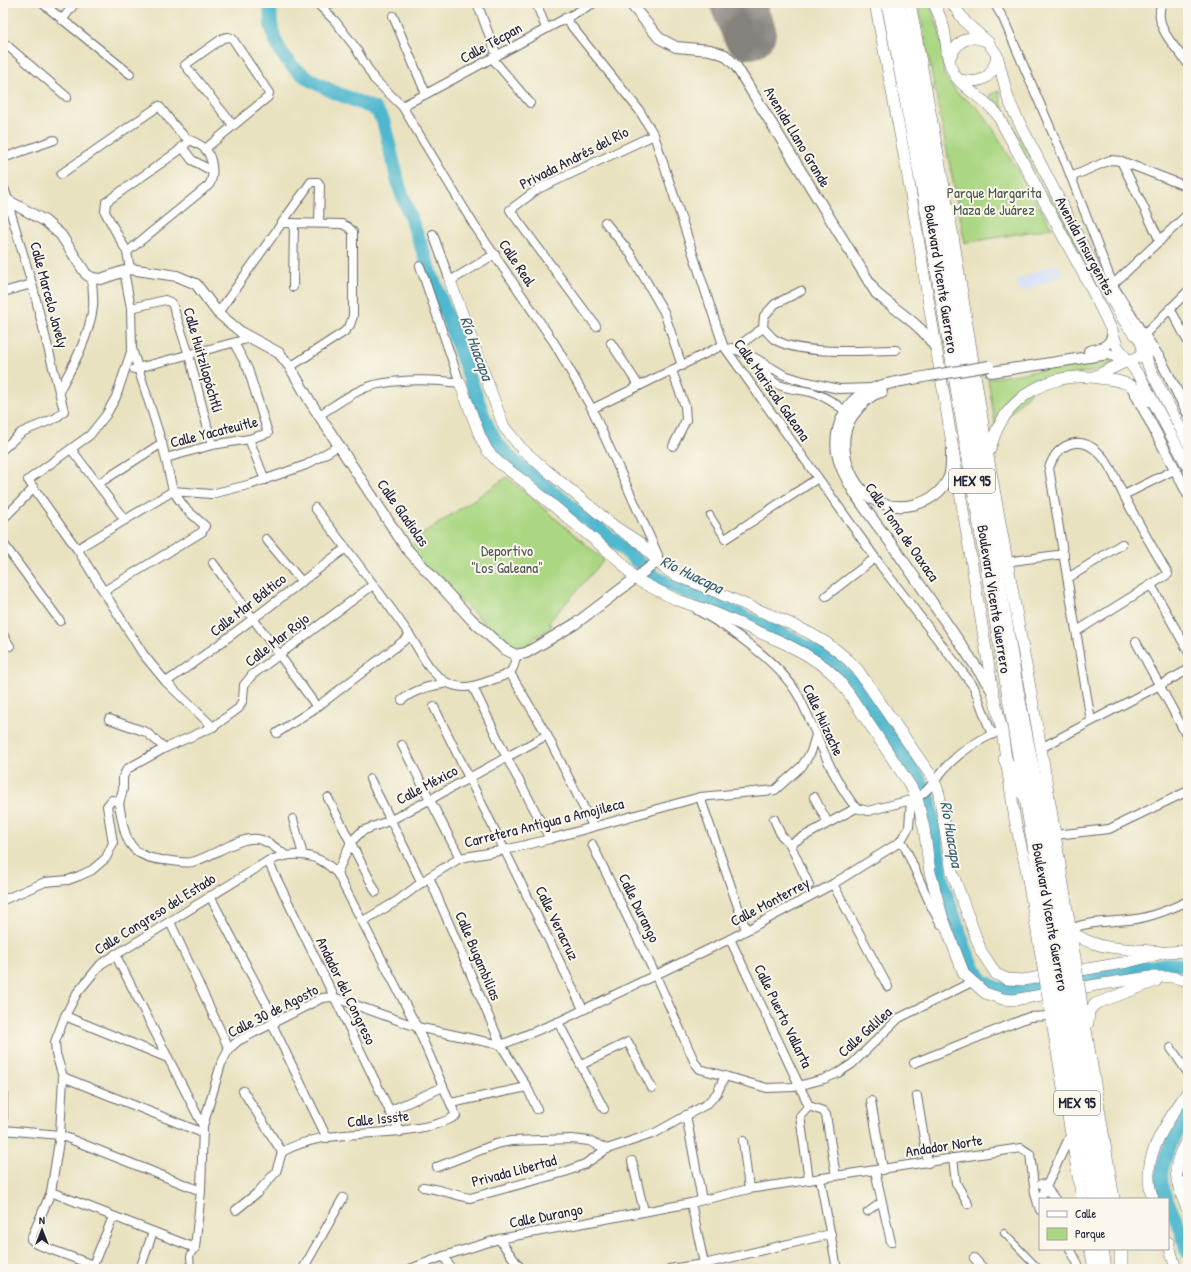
<svg xmlns="http://www.w3.org/2000/svg" width="1191" height="1272" viewBox="0 0 1191 1272" font-family="'Patrick Hand',sans-serif">
	<rect width="100%" height="100%" fill="#fbf7ec"/>
	<filter id="ink" filterUnits="userSpaceOnUse"><feTurbulence type="fractalNoise" baseFrequency=".025" numOctaves="2"/><feDisplacementMap in="SourceGraphic" scale="8" xChannelSelector="R" yChannelSelector="G"/><feConvolveMatrix kernelMatrix="1 2 1 2 8 2 1 2 1" color-interpolation-filters="sRGB"/></filter>
	<filter id="wash" filterUnits="userSpaceOnUse"><feTurbulence type="fractalNoise" baseFrequency=".012" numOctaves="4" result="noise"/><feDisplacementMap in="SourceGraphic" scale="16" xChannelSelector="R" yChannelSelector="G"/><feGaussianBlur stdDeviation="0.9" result="paint"/><feColorMatrix in="noise" values="0 0 0 0 0 0 0 0 0 0 0 0 0 0 0 0 0 1.4 0 .05"/><feComposite in="paint" operator="in"/></filter>
	<g filter="url(#wash)">
		<rect width="100%" height="100%" fill="#e8e2c0"/>
		<!-- built -->
		<polygon fill="#cddbfa" points="1056,263 1064,274 1021,293 1016,280"/>
		<!-- green -->
		<g fill="#abd783" stroke="#667c5f">
			<polygon points="918,3 929,3 938,26 942,44 944,76 959,95 977,107 992,127 1052,228 965,243"/>
			<polygon points="999,91 1001,103 1122,326 1118,328 997,104 989,95"/>
			<polygon points="1107,359 1114,363 1092,372 1068,375 1034,388 996,429 988,379"/>
			<polygon points="507,477 604,560 549,622 552,626 538,637 536,636 520,655 408,553 417,538"/>
		</g>
		<g fill="none" stroke-linecap="round" stroke-linejoin="round">
			<!-- river -->
			<g stroke="#50b8ce" stroke-width="14">
				<polyline points="270,3 271,25 275,40 282,54 293,67 310,80 334,92 375,109 383,120 399,186 487,425 496,442 515,462 613,540 656,578 784,635 825,657 854,682 919,779 929,798 944,888 967,953 975,969 982,980 994,987 1009,991 1167,964 1188,965"/>
				<path d="M1166,1199C1152,1171 1173,1138 1188,1114"/>
				<polyline points="1168,1203 1181,1230 1188,1253"/>
			</g>
			<!-- runway -->
			<polyline stroke="#85827e" stroke-width="54" points="737,3 749,32"/>
		</g>
	</g>
	<g filter="url(#ink)">
		<g fill="none" stroke-linecap="round" stroke-linejoin="round">
			<!-- pedestrian casing -->
			<g stroke="#67656a" stroke-width="8">
				<g id="pedestrian">
					<polyline points="710,515 725,539"/>
					<polyline points="867,1212 882,1201"/>
					<polyline points="1004,1233 1039,1269"/>
					<polyline points="191,1269 190,1256 195,1248"/>
				</g>
			</g>
			<!-- minor casing -->
			<g stroke="#67656a" stroke-width="10">
				<g id="minor">
					<polyline points="42,3 130,74"/>
					<polyline points="317,3 335,21 355,47 374,79 402,106 474,225 555,344 592,409 658,555 658,561"/>
					<polyline points="477,3 497,56"/>
					<polyline points="536,3 546,28"/>
					<polyline points="994,3 1003,18 1066,164 1113,285 1144,335 1188,291"/>
					<path d="M1162,3C1152,26 1176,47 1188,64"/>
					<polyline points="321,7 332,3"/>
					<polyline points="393,16 426,94"/>
					<polyline points="565,18 639,110 654,135 723,345 881,566 974,687 992,735"/>
					<polyline points="62,20 75,3"/>
					<polyline points="3,42 67,97"/>
					<polyline points="492,58 530,103"/>
					<polyline points="402,106 426,94 594,3"/>
					<polyline points="182,147 192,160 212,171"/>
					<polyline points="205,149 268,97 269,93 232,38 228,37 223,38 185,65 233,125"/>
					<polyline points="3,158 54,140"/>
					<polyline points="1121,161 1160,241"/>
					<path d="M61,174L159,106C167,116 174,126 183,135C189,141 197,142 204,148C213,156 215,176 209,185L127,252"/>
					<polyline points="1071,177 1110,160 1121,161 1188,187"/>
					<polyline points="605,222 630,253 664,312 682,366"/>
					<polyline points="283,223 342,224 348,227 353,232 353,316 350,325 344,332 290,367"/>
					<polyline points="433,234 450,281 495,254"/>
					<polyline points="130,269 127,252 105,212 106,202 177,152 190,140"/>
					<polyline points="124,271 131,308 132,349 116,397 106,415 90,435 28,480 77,549 143,654 166,682 213,727"/>
					<polyline points="293,287 294,223"/>
					<polyline points="1110,287 1188,214"/>
					<polyline points="3,292 32,284"/>
					<polyline points="131,308 165,300 172,303 189,355 212,445"/>
					<polyline points="1170,308 1188,342"/>
					<polyline points="218,313 311,182 318,182 320,186 319,223"/>
					<polyline points="596,326 510,210 538,189 654,135"/>
					<polyline points="763,328 764,316 775,304 801,291"/>
					<polyline points="611,343 639,386"/>
					<polyline points="731,348 750,355 784,375 803,381 839,389 873,388"/>
					<path d="M734,349L763,328C767,331 770,336 774,339C800,356 864,350 896,350"/>
					<path d="M754,360C761,368 767,377 775,383C787,390 801,389 814,393C827,397 839,406 849,414"/>
					<polyline points="134,369 251,338"/>
					<polyline points="672,371 685,406 686,420 673,446"/>
					<path d="M59,391C74,364 89,337 93,307C94,298 92,287 92,278"/>
					<polyline points="592,409 723,345"/>
					<path d="M319,415C336,405 355,390 374,385C400,379 434,379 460,383L420,266"/>
					<polyline points="249,439 265,480"/>
					<polyline points="3,449 22,432 56,418 64,411 32,284 7,200"/>
					<polyline points="71,449 125,520"/>
					<polyline points="166,458 212,445 249,439 268,433 248,369 234,343"/>
					<polyline points="98,484 162,443"/>
					<polyline points="173,491 211,494 252,484 306,465 340,445"/>
					<polyline points="1124,495 1174,470"/>
					<path d="M315,508C347,549 379,591 409,634C420,650 428,672 446,682C462,691 476,686 492,680C509,674 514,674 516,655"/>
					<polyline points="3,519 34,488"/>
					<polyline points="266,539 302,582"/>
					<polyline points="725,539 818,478"/>
					<polyline points="3,543 60,621"/>
					<polyline points="77,549 173,491"/>
					<polyline points="1006,562 1064,554"/>
					<polyline points="213,563 317,707"/>
					<polyline points="1068,578 1122,544"/>
					<polyline points="1151,585 1188,651"/>
					<polyline points="104,591 202,532 205,526 185,508 173,491 162,443 132,349"/>
					<polyline points="826,596 875,558"/>
					<path d="M697,610C730,628 779,662 798,695C818,733 828,773 856,808"/>
					<path d="M1077,631L1168,574C1153,548 1138,523 1124,496C1117,482 1110,463 1098,452C1078,433 1056,446 1049,468L1091,721"/>
					<polyline points="3,635 10,646"/>
					<polyline points="1136,642 1188,738"/>
					<polyline points="510,673 547,735 593,826"/>
					<path d="M166,682C228,640 286,593 346,548"/>
					<polyline points="473,687 507,758 550,839"/>
					<path d="M402,700C415,689 431,686 447,683"/>
					<polyline points="434,707 583,1009"/>
					<polyline points="109,719 146,732 165,748"/>
					<polyline points="277,733 317,707 410,636"/>
					<polyline points="402,745 460,858"/>
					<polyline points="1041,748 1188,670"/>
					<polyline points="370,779 422,883"/>
					<polyline points="700,797 746,930"/>
					<polyline points="814,797 828,823"/>
					<polyline points="328,798 376,892"/>
					<polyline points="119,804 123,789 123,777 127,769 165,748 213,727 239,708 243,699 244,685 252,675 373,585"/>
					<polyline points="856,808 868,811 911,800"/>
					<polyline points="293,819 303,855"/>
					<polyline points="774,819 781,835 790,844 809,885"/>
					<polyline points="1055,835 1109,829 1188,791"/>
					<polyline points="900,842 904,845 932,908 941,924"/>
					<polyline points="592,844 655,974 695,1063 700,1069 767,1088 794,1087 824,1079 838,1073 852,1064 899,1018 972,982"/>
					<polyline points="790,844 856,808"/>
					<polyline points="268,861 400,1132"/>
					<polyline points="337,873 351,842 362,831 391,820 431,799 547,735"/>
					<polyline points="429,877 501,1045 527,1087 537,1109"/>
					<polyline points="833,884 888,987"/>
					<polyline points="210,896 276,1022"/>
					<path d="M3,900L45,882L68,880L79,876L92,870L106,858L113,843L107,806L112,800L116,801L119,804C125,834 125,856 162,860C171,860 184,864 192,862C212,857 239,836 258,839C269,841 277,849 285,855"/>
					<polyline points="363,921 397,901 429,877 460,858 505,850 550,839 700,797 775,790 802,766 811,752 816,735"/>
					<polyline points="170,922 229,1049"/>
					<path d="M1070,930C1082,921 1119,922 1136,919C1155,916 1171,909 1188,901"/>
					<polyline points="730,939 809,1106"/>
					<polyline points="115,954 203,1126"/>
					<polyline points="65,1016 168,1058"/>
					<polyline points="558,1022 604,1109"/>
					<polyline points="272,1024 327,1138"/>
					<path d="M501,1045L558,1022L730,939L833,884L900,842L909,827L911,800C929,795 938,773 951,762C963,750 979,740 995,733"/>
					<polyline points="1171,1048 1188,1073"/>
					<polyline points="914,1063 1029,1017 1051,1016"/>
					<polyline points="581,1065 628,1042 652,1088"/>
					<polyline points="63,1077 203,1133"/>
					<polyline points="3,1079 3,1118"/>
					<polyline points="243,1091 282,1152"/>
					<polyline points="917,1096 928,1163"/>
					<polyline points="871,1101 883,1170"/>
					<polyline points="451,1103 527,1087"/>
					<polyline points="809,1106 823,1111 826,1115 836,1176"/>
					<polyline points="389,1111 443,1087"/>
					<polyline points="686,1115 702,1200"/>
					<polyline points="3,1130 60,1135 201,1191"/>
					<polyline points="743,1141 749,1189"/>
					<polyline points="953,1158 956,1183 968,1204"/>
					<polyline points="632,1161 644,1211"/>
					<polyline points="437,1167 496,1144 511,1141 572,1139 589,1141 607,1149"/>
					<polyline points="875,1171 891,1242"/>
					<polyline points="820,1178 837,1269"/>
					<polyline points="809,1180 800,1116 809,1106"/>
					<polyline points="1041,1184 1045,1186 1055,1199"/>
					<polyline points="1177,1185 1188,1179"/>
					<path d="M423,1187C439,1189 454,1195 470,1198L565,1172L585,1164L607,1149L655,1133L707,1104L717,1093L725,1076"/>
					<polyline points="51,1192 195,1248 201,1191 203,1126 221,1064 229,1049 238,1041 322,998 333,997 417,1027 501,1045"/>
					<polyline points="691,1203 705,1268"/>
					<polyline points="1038,1204 1071,1134"/>
					<path d="M113,1217L93,1265L36,1244L31,1239L51,1192L60,1135L63,1077L56,1054L55,1042L65,1016L77,993L101,964L268,861C294,851 317,852 337,873L417,1027L456,1116C444,1123 432,1126 418,1128C374,1137 322,1129 282,1152L276,1172L257,1193L236,1210"/>
					<polyline points="499,1239 521,1269"/>
					<polyline points="1070,1249 1078,1264 1077,1269"/>
					<polyline points="444,1256 451,1269"/>
					<polyline points="974,1258 984,1269"/>
					<polyline points="140,1269 153,1232"/>
					<polyline points="303,1269 343,1198"/>
					<polyline points="410,1269 444,1256 499,1239 691,1203 749,1189 1021,1148 1030,1154 1035,1194 1040,1210"/>
					<polyline points="669,1269 704,1264 831,1234"/>
				</g>
			</g>
			<!-- tertiary casing -->
			<g stroke="#67656a" stroke-width="12">
				<g id="tertiary">
					<path d="M630,3L659,38L676,47L710,50L725,55L736,66L876,293C896,311 920,323 935,347"/>
					<polyline points="3,188 7,200 45,221 61,235 86,274 92,278 101,279 130,269 177,276 196,284 218,313 242,333 279,353 290,367 311,403 406,548 471,619 504,649 516,655 526,653 575,624 658,561"/>
					<polyline points="1139,338 1144,335 1160,359 1188,413"/>
					<path d="M1089,351C1102,348 1110,347 1113,333"/>
					<polyline points="991,372 1109,354 1127,361"/>
					<path d="M929,376C901,382 859,383 845,412C838,424 835,439 837,453C843,485 876,522 895,549C928,596 961,644 993,692"/>
					<polyline points="1131,385 1188,494"/>
					<path d="M882,392C870,394 861,405 854,414C835,438 846,481 871,498C896,514 935,506 948,479C952,472 951,459 951,452"/>
				</g>
			</g>
			<!-- secondary casing -->
			<g stroke="#67656a" stroke-width="12">
				<g id="secondary">
					<polyline points="875,3 906,165 993,692 1002,731 1015,820 1026,868 1042,961"/>
					<polyline points="910,3 953,236 988,456 1041,748 1075,958"/>
					<path d="M934,3C937,11 942,20 944,29C947,44 946,60 954,74C963,89 985,99 997,114L1091,288L1113,333L1117,346L1142,380L1188,467"/>
					<polyline points="952,3 966,23 988,42 997,55 1008,98 1014,112 1102,283 1128,327 1139,338 1146,354 1148,365 1188,443"/>
					<path d="M949,60C955,44 967,32 986,41"/>
					<path d="M959,80C982,84 992,79 997,56"/>
					<path d="M450,281L504,427L521,448L546,470L614,526L640,543L664,568L675,575C697,583 718,593 739,602C781,620 827,635 857,669L934,780L939,794L952,872L981,951L996,974L1007,979L1023,980L1128,962L1167,952L1188,951"/>
					<polyline points="1094,377 1127,361 1140,357 1143,347"/>
					<polyline points="460,383 480,436 487,450 498,462 526,483 621,562 635,579 675,599 715,613 784,643 805,654 825,667 837,678 849,694 910,785 917,798 924,828 930,872 942,916 964,974 985,993 1003,999 1014,1000 1096,985 1150,977 1172,977 1188,981"/>
					<path d="M990,450C1003,396 1051,369 1105,379C1113,380 1123,381 1131,386C1138,390 1144,396 1150,401"/>
					<path d="M1070,930C1095,952 1129,948 1161,952"/>
					<polyline points="1082,1006 1114,1199"/>
					<polyline points="1050,1010 1082,1199"/>
					<polyline points="1088,1023 1089,1011 1095,1004 1156,981"/>
					<path d="M1188,1139C1169,1168 1176,1182 1188,1211"/>
					<path d="M1153,1199C1138,1158 1167,1123 1188,1091"/>
					<polyline points="1168,1242 1176,1269"/>
					<polyline points="1090,1249 1094,1269"/>
				</g>
			</g>
			<!-- trunk casing -->
			<g stroke="#67656a" stroke-width="14">
				<g id="trunk">
					<polyline points="888,3 928,216 1053,958"/>
					<polyline points="898,3 930,164 1016,685 1042,818 1064,958"/>
					<polyline points="1005,759 1021,792"/>
					<polyline points="1060,1008 1094,1199"/>
					<polyline points="1072,1008 1103,1199"/>
					<polyline points="1102,1249 1105,1269"/>
					<polyline points="1121,1249 1121,1269"/>
				</g>
			</g>
			<!-- pedestrian -->
			<use href="#pedestrian" stroke="#fff" stroke-width="6"/>
			<!-- minor -->
			<use href="#minor" stroke="#fff" stroke-width="8"/>
			<!-- tertiary -->
			<use href="#tertiary" stroke="#fff" stroke-width="10"/>
			<!-- secondary -->
			<use href="#secondary" stroke="#fff" stroke-width="11"/>
			<!-- trunk -->
			<use href="#trunk" stroke="#fff" stroke-width="13"/>
			<!-- tertiary-bridge casing -->
			<g stroke="#67656a" stroke-width="12" stroke-linecap="butt">
				<polyline id="tertiary-bridge" points="929,376 989,366"/>
			</g>
			<!-- secondary-bridge casing -->
			<g stroke="#67656a" stroke-width="12" stroke-linecap="butt">
				<g id="secondary-bridge">
					<polyline points="1075,958 1082,1006"/>
					<polyline points="1042,961 1050,1010"/>
				</g>
			</g>
			<!-- trunk-bridge casing -->
			<g stroke="#67656a" stroke-width="14" stroke-linecap="butt">
				<g id="trunk-bridge">
					<polyline points="1053,958 1060,1008"/>
					<polyline points="1064,958 1072,1008"/>
				</g>
			</g>
			<!-- tertiary-bridge -->
			<use href="#tertiary-bridge" stroke="#fff" stroke-width="10"/>
			<!-- secondary-bridge -->
			<use href="#secondary-bridge" stroke="#fff" stroke-width="11"/>
			<!-- trunk-bridge -->
			<use href="#trunk-bridge" stroke="#fff" stroke-width="13"/>
		</g>
	</g>
	<g text-anchor="middle" stroke-width="4" stroke-linejoin="round" paint-order="stroke">
		<!-- shield labels -->
		<g fill="#fbf7ec" stroke="#636270" stroke-width="1">
			<rect x="949" y="469" width="46" height="24" rx="3"/>
			<rect x="1054" y="1091" width="46" height="24" rx="3"/>
		</g>
		<g font-size="14" font-weight="bold" fill="#22223b">
			<text x="972" y="486">MEX 95</text>
			<text x="1077" y="1108">MEX 95</text>
		</g>
		<!-- street labels -->
		<g font-size="15" fill="#22223b" stroke="#fbf7ec">
			<text transform="translate(491 43) rotate(-29)" y="5">Calle Técpan</text>
			<text transform="translate(797 137) rotate(59)" y="5">Avenida Llano Grande</text>
			<text transform="translate(574 158) rotate(-27)" y="5">Privada Andrés del Río</text>
			<text transform="translate(1085 246) rotate(62)" y="5">Avenida Insurgentes</text>
			<text transform="translate(517 263) rotate(56)" y="5">Calle Real</text>
			<text transform="translate(941 279) rotate(81)" y="5">Boulevard Vicente Guerrero</text>
			<text transform="translate(49 295) rotate(75)" y="5">Calle Marcelo Javely</text>
			<text transform="translate(203 360) rotate(74)" y="5">Calle Huitzilopóchtli</text>
			<text transform="translate(772 390) rotate(55)" y="5">Calle Mariscal Galeana</text>
			<text transform="translate(214 432) rotate(-14)" y="5">Calle Yacateuitle</text>
			<text transform="translate(403 513) rotate(55)" y="5">Calle Gladiolas</text>
			<text transform="translate(902 532) rotate(55)" y="5">Calle Toma de Oaxaca</text>
			<text transform="translate(994 599) rotate(81)" y="5">Boulevard Vicente Guerrero</text>
			<text transform="translate(248 605) rotate(-38)" y="5">Calle Mar Báltico</text>
			<text transform="translate(277 640) rotate(-38)" y="5">Calle Mar Rojo</text>
			<text transform="translate(823 720) rotate(65)" y="5">Calle Huizache</text>
			<text transform="translate(427 785) rotate(-28)" y="5">Calle México</text>
			<text transform="translate(544 823) rotate(-14)" y="5">Carretera Antigua a Amojileca</text>
			<text transform="translate(770 902) rotate(-28)" y="5">Calle Monterrey</text>
			<text transform="translate(639 908) rotate(64)" y="5">Calle Durango</text>
			<text transform="translate(155 914) rotate(-32)" y="5">Calle Congreso del Estado</text>
			<text transform="translate(1050 917) rotate(80)" y="5">Boulevard Vicente Guerrero</text>
			<text transform="translate(557 923) rotate(64)" y="5">Calle Veracruz</text>
			<text transform="translate(478 956) rotate(67)" y="5">Calle Bugambilias</text>
			<text transform="translate(346 991) rotate(64)" y="5">Andador del Congreso</text>
			<text transform="translate(273 1011) rotate(-27)" y="5">Calle 30 de Agosto</text>
			<text transform="translate(783 1016) rotate(64)" y="5">Calle Puerto Vallarta</text>
			<text transform="translate(865 1032) rotate(-42)" y="5">Calle Galilea</text>
			<text transform="translate(378 1119) rotate(-6)" y="5">Calle Issste</text>
			<text transform="translate(944 1146) rotate(-9)" y="5">Andador Norte</text>
			<text transform="translate(514 1171) rotate(-15)" y="5">Privada Libertad</text>
			<text transform="translate(546 1216) rotate(-11)" y="5">Calle Durango</text>
		</g>
		<!-- park labels -->
		<g font-size="15" fill="#4b5851" stroke="#fbf7ec">
			<text x="994" y="198">Parque Margarita<tspan x="994" dy="17">Maza de Juárez</tspan></text>
			<text x="507" y="556">Deportivo<tspan x="507" dy="17">"Los Galeana"</tspan></text>
		</g>
		<!-- water labels -->
		<g font-size="16" font-style="italic" fill="#345e76" stroke="#fbf7ec">
			<text transform="translate(477 348) rotate(70)" y="6">Río Huacapa</text>
			<text transform="translate(692 574) rotate(26)" y="6">Río Huacapa</text>
			<text transform="translate(952 834) rotate(80)" y="6">Río Huacapa</text>
		</g>
	</g>
	<!-- margin -->
	<rect width="1191" height="1272" fill="none" stroke="#fbf7ec" stroke-width="16"/>
	<!-- legend -->
	<rect x="1039" y="1198" width="130" height="52" fill="#fbf7ec" stroke="#a4a2a5"/>
	<rect x="1047" y="1211" width="20" height="6" fill="#ffffff" stroke="#a4a2a5"/>
	<text x="1075" y="1218" font-size="12" fill="#22223b">Calle</text>
	<rect x="1047" y="1228" width="20" height="12" fill="#abd783" stroke="#a4a2a5"/>
	<text x="1075" y="1238" font-size="12" fill="#22223b">Parque</text>
	<!-- north arrow -->
	<g transform="translate(42 1230)" stroke="#fbf7ec" stroke-width="3" paint-order="stroke">
	<path d="M0-3L7 15L0 10L-7 15Z" fill="#22223b"/>
	<text y="-6" font-size="11" font-weight="bold" text-anchor="middle" fill="#22223b">N</text>
	</g>
</svg>
